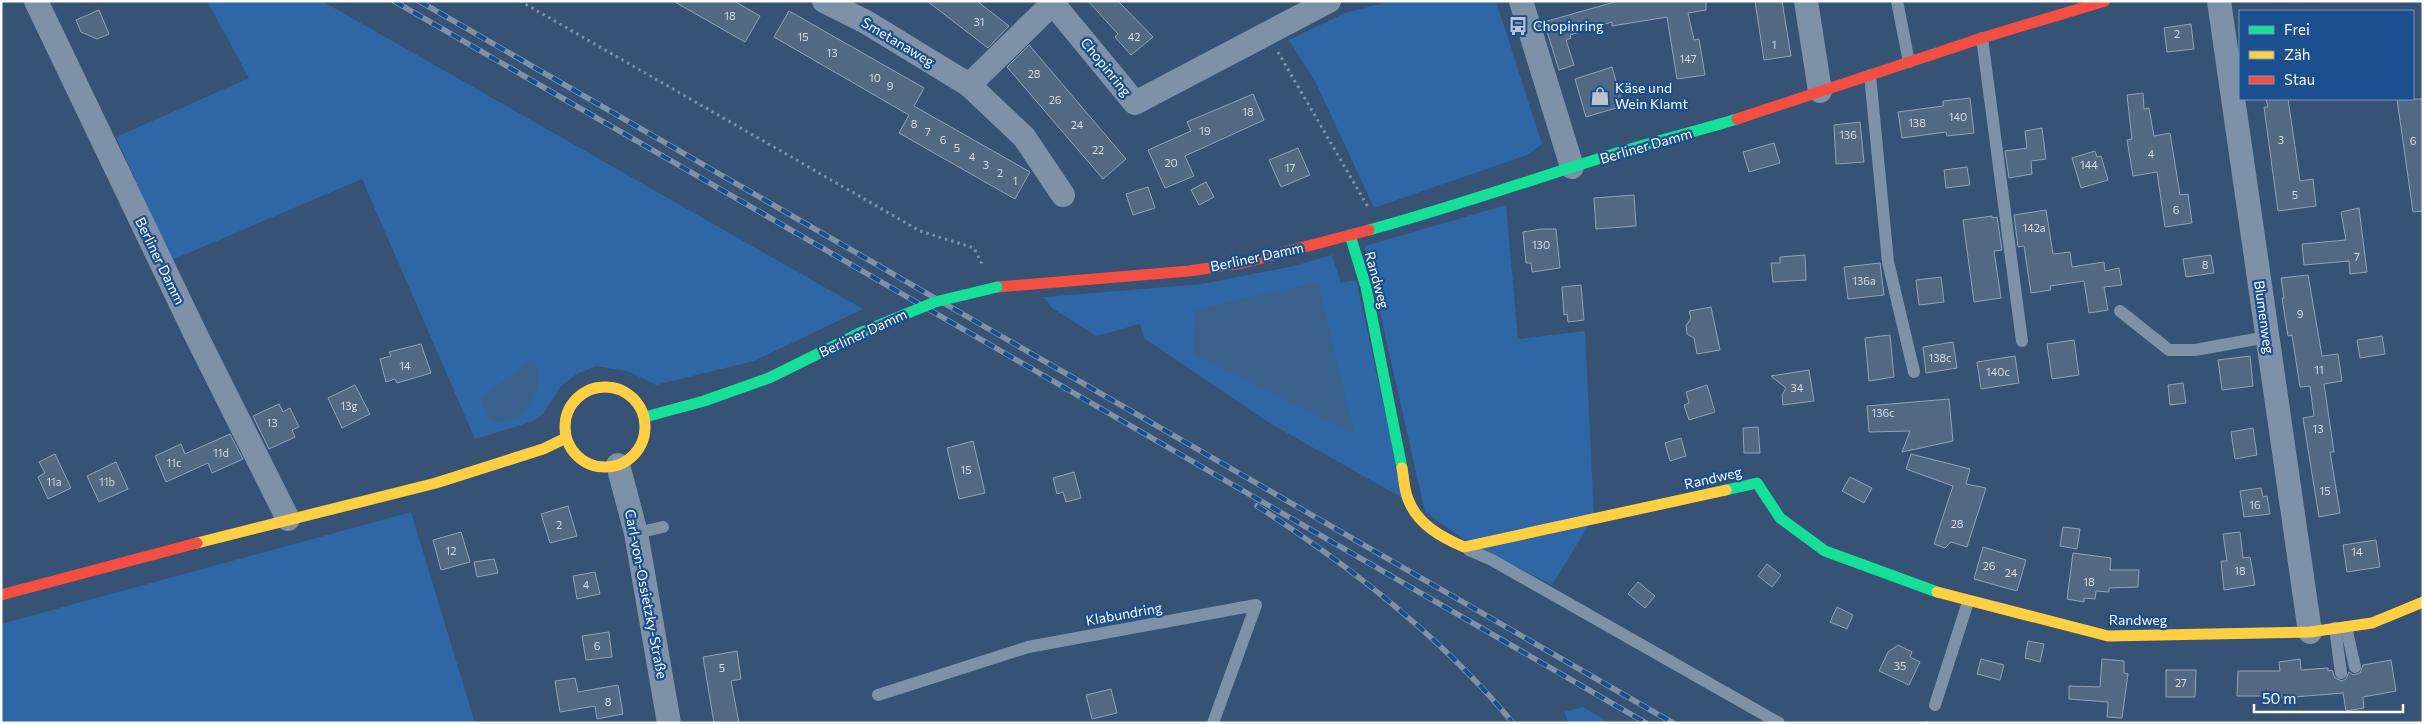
<svg xmlns="http://www.w3.org/2000/svg" width="2424" height="724" viewBox="0 0 2424 724" font-family="Commissioner,sans-serif">
	<rect width="100%" height="100%" fill="#365274"/>
	<!-- green -->
	<g fill="#2f66a5">
		<polygon points="207,1 322,1 863,309 754,361 656,385 627,371 596,366 577,374 561,386 543,415 531,422 475,439 362,179 172,260 116,137 249,78"/>
		<polygon points="1391,1 1496,1 1542,144 1527,155 1374,208 1316,83 1289,40 1345,13"/>
		<polygon points="1506,205 1518,339 1585,331 1594,517 1552,585 1466,541 1425,512 1365,246"/>
		<polygon points="1332,255 1341,283 1356,280 1404,499 1268,422 1144,338 1140,324 1096,336 1052,308 1044,297 1202,284 1294,266"/>
		<polygon points="411,512 475,723 1,723 1,624"/>
		<polygon points="1583,707 1610,723 1569,723 1564,712"/>
	</g>
	<!-- water -->
	<g fill="#3b618d">
		<polygon points="1318,282 1354,434 1194,354 1195,310"/>
		<path d="M533,359C535,363 539,368 539,373C540,399 517,428 491,421L480,398Z"/>
	</g>
	<!-- building -->
	<g fill="#526984" stroke="#92a2b6">
		<polygon points="673,1 734,1 760,16 745,42"/>
		<polygon points="927,1 977,1 1009,26 988,48"/>
		<polygon points="1088,1 1118,1 1153,37 1131,55 1115,37 1118,34"/>
		<polygon points="1618,1 1706,1 1706,10 1688,13 1694,40 1699,39 1705,75 1677,79 1667,17 1612,26 1612,22 1570,35 1571,38 1566,40 1574,65 1559,70 1544,22"/>
		<polygon points="1755,1 1782,1 1791,56 1764,60"/>
		<polygon points="99,10 109,34 97,39 81,32 76,20"/>
		<polygon points="789,11 924,88 914,106 1030,172 1015,199 899,133 909,115 774,37"/>
		<polygon points="2191,24 2194,49 2167,52 2164,28"/>
		<polygon points="1029,45 1126,159 1103,179 1007,67"/>
		<polygon points="1612,67 1623,106 1586,117 1575,79"/>
		<polygon points="2143,93 2144,109 2149,108 2154,136 2170,133 2180,195 2188,194 2192,223 2165,227 2157,172 2133,176 2127,140 2132,139 2127,95"/>
		<polygon points="1253,94 1264,120 1185,156 1194,176 1165,188 1148,150 1191,131 1187,122"/>
		<polygon points="1970,98 1974,133 1947,136 1946,132 1902,138 1898,112 1943,106 1943,101"/>
		<polygon points="2266,99 2288,99 2300,181 2313,179 2316,206 2278,211 2264,107 2268,107"/>
		<polygon points="2397,99 2423,99 2423,211 2413,212"/>
		<polygon points="1860,122 1864,162 1836,164 1834,125"/>
		<polygon points="2042,128 2046,159 2031,161 2032,174 2009,178 2005,151 2027,148 2025,131"/>
		<polygon points="1774,143 1780,163 1749,172 1743,152"/>
		<polygon points="1298,148 1310,175 1281,187 1269,160"/>
		<polygon points="2095,151 2097,157 2101,156 2108,180 2081,188 2072,158"/>
		<polygon points="1967,167 1970,185 1946,188 1944,170"/>
		<polygon points="1206,182 1214,197 1199,205 1191,190"/>
		<polygon points="1148,187 1155,208 1133,215 1126,194"/>
		<polygon points="1634,195 1636,226 1596,229 1594,198"/>
		<polygon points="2359,208 2367,272 2350,274 2349,261 2304,265 2302,244 2346,240 2341,212"/>
		<polygon points="2046,210 2053,254 2070,252 2072,267 2104,262 2105,271 2119,268 2122,285 2104,287 2108,310 2089,313 2084,281 2050,286 2051,290 2031,293 2024,246 2018,247 2014,215"/>
		<polygon points="1992,216 1992,218 1997,217 2002,250 1994,251 2001,298 1974,302 1963,220"/>
		<polygon points="1541,229 1556,229 1560,268 1532,272 1531,263 1526,263 1523,232"/>
		<polygon points="1805,255 1806,280 1773,282 1771,263 1780,263 1780,257"/>
		<polygon points="2211,255 2214,273 2186,277 2183,259"/>
		<polygon points="1880,263 1884,295 1848,299 1844,267"/>
		<polygon points="2308,275 2322,356 2338,354 2342,381 2324,384 2334,452 2330,452 2340,513 2319,517 2303,418 2314,416 2310,386 2300,387 2292,335 2288,336 2282,298 2284,298 2281,278"/>
		<polygon points="1941,277 1944,302 1919,305 1916,280"/>
		<polygon points="1581,285 1584,320 1568,322 1567,314 1564,315 1562,287"/>
		<polygon points="1711,307 1720,350 1697,354 1694,338 1687,334 1686,326 1691,318 1689,311"/>
		<polygon points="1890,335 1894,377 1869,381 1865,338"/>
		<polygon points="2382,336 2385,354 2360,358 2357,340"/>
		<polygon points="2074,340 2079,375 2052,379 2047,344"/>
		<polygon points="1953,342 1957,368 1926,373 1923,347"/>
		<polygon points="421,344 431,373 397,383 395,379 386,382 380,359 391,356 389,352"/>
		<polygon points="2015,356 2019,383 1981,389 1977,362"/>
		<polygon points="2250,356 2253,386 2222,390 2218,360"/>
		<polygon points="1809,370 1814,401 1783,405 1782,395 1786,388 1771,376"/>
		<polygon points="2183,383 2186,403 2170,405 2168,385"/>
		<polygon points="355,385 370,414 342,428 328,398"/>
		<polygon points="1707,385 1715,412 1689,420 1684,405 1689,403 1686,392"/>
		<polygon points="1949,399 1953,441 1902,452 1910,431 1869,432 1867,406"/>
		<polygon points="279,404 283,412 290,408 299,427 292,430 295,437 269,449 253,416"/>
		<polygon points="1758,427 1760,453 1744,453 1743,428"/>
		<polygon points="2253,428 2257,455 2235,459 2231,432"/>
		<polygon points="230,434 243,459 212,473 208,463 166,482 155,456 181,444 185,454"/>
		<polygon points="1681,438 1686,456 1670,461 1665,443"/>
		<polygon points="973,441 985,493 959,499 947,448"/>
		<polygon points="55,454 71,488 48,499 38,477 45,473 39,462"/>
		<polygon points="1911,454 1970,469 1966,484 1986,488 1967,547 1951,542 1945,548 1934,544 1953,486 1906,469"/>
		<polygon points="116,462 128,489 99,502 87,476"/>
		<polygon points="1074,472 1081,498 1066,502 1063,492 1057,494 1053,478"/>
		<polygon points="1850,477 1872,488 1864,503 1842,491"/>
		<polygon points="2261,488 2263,497 2267,496 2270,514 2244,517 2240,491"/>
		<polygon points="568,506 577,536 550,543 541,514"/>
		<polygon points="2063,527 2080,529 2077,549 2060,546"/>
		<polygon points="461,532 470,562 441,570 433,540"/>
		<polygon points="2240,532 2243,558 2250,557 2255,585 2224,590 2221,561 2227,561 2223,534"/>
		<polygon points="2376,540 2380,567 2347,572 2343,545"/>
		<polygon points="1983,547 2026,560 2017,591 1974,579"/>
		<polygon points="2073,553 2111,558 2110,570 2139,570 2138,587 2109,588 2109,592 2096,591 2095,599 2084,598 2084,602 2067,599"/>
		<polygon points="494,559 498,573 477,577 474,562"/>
		<polygon points="1767,564 1781,575 1772,587 1758,576"/>
		<polygon points="595,572 600,594 577,599 573,576"/>
		<polygon points="1638,582 1655,596 1645,608 1628,594"/>
		<polygon points="1837,607 1853,615 1847,629 1830,622"/>
		<polygon points="609,632 612,657 586,660 582,636"/>
		<polygon points="2028,641 2044,644 2040,662 2025,658"/>
		<polygon points="1898,645 1912,652 1910,657 1920,662 1909,685 1879,671 1888,652"/>
		<polygon points="737,651 741,679 731,681 739,723 714,723 703,657"/>
		<polygon points="1981,659 2004,665 2000,680 1977,674"/>
		<polygon points="2102,659 2124,661 2124,673 2128,674 2122,718 2107,717 2108,702 2069,699 2069,686 2100,687"/>
		<polygon points="2300,659 2301,670 2328,668 2328,671 2332,670 2335,678 2342,681 2346,679 2349,672 2353,675 2360,673 2363,665 2391,660 2396,691 2363,697 2364,708 2346,711 2343,693 2282,698 2282,696 2237,696 2238,671 2280,671 2279,662"/>
		<polygon points="2166,670 2196,670 2195,697 2166,697"/>
		<polygon points="575,678 578,692 618,685 623,714 597,719 595,706 560,712 555,681"/>
		<polygon points="1111,689 1117,713 1092,719 1086,695"/>
	</g>
	<g fill="none" stroke-linecap="round" stroke-linejoin="round">
		<!-- path -->
		<g stroke="#7d92a8" stroke-width="3" stroke-dasharray="2.5 4" stroke-linecap="butt">
			<polyline points="520,1 920,231 974,248 983,266"/>
			<polyline points="1278,52 1368,207"/>
			<polyline points="1927,723 1928,722"/>
		</g>
		<!-- lane -->
		<g stroke="#7d92a8" stroke-width="12">
			<polyline points="1897,1 1909,62"/>
			<polyline points="1982,38 2022,341"/>
			<polyline points="1870,75 1888,262 1914,372"/>
			<polyline points="2120,311 2169,350 2195,350 2267,337"/>
			<polyline points="636,533 663,527"/>
			<polyline points="1469,550 1492,560 1779,723"/>
			<polyline points="2346,627 2355,667"/>
			<polyline points="2335,628 2341,673"/>
			<polyline points="878,695 1028,647 1256,605 1213,723"/>
			<polyline points="1935,705 1968,602"/>
		</g>
		<!-- street -->
		<g stroke="#7d92a8" stroke-width="24">
			<polyline points="36,1 194,331 288,519"/>
			<polyline points="824,1 866,22 969,85 1024,137 1063,195"/>
			<polyline points="1051,1 1135,103 1329,1"/>
			<polyline points="1521,1 1572,167"/>
			<polyline points="1806,1 1820,91"/>
			<polyline points="2219,1 2310,632"/>
			<polyline points="969,85 1053,3"/>
			<polyline points="618,465 636,533 669,723"/>
		</g>
		<!-- fast -->
		<g stroke="#16e098" stroke-width="11">
			<path d="M1369,230C1454,207 1536,178 1620,152C1659,140 1698,131 1737,119"/>
			<polyline points="1350,235 1366,287 1402,468"/>
			<polyline points="645,417 704,401 769,378 862,332"/>
			<polyline points="1726,490 1757,483 1780,518 1825,551 1937,592"/>
		</g>
		<!-- slow -->
		<g stroke="#ffcf43" stroke-width="11">
			<circle cx="605" cy="427" r="40"/>
			<path d="M1402,468C1404,478 1404,490 1408,499C1417,524 1441,537 1464,547L1726,490"/>
			<polyline points="197,543 436,483 543,449 566,438"/>
			<polyline points="1937,592 2108,636 2310,632 2372,623 2423,602"/>
		</g>
		<!-- jam -->
		<g stroke="#f24e42" stroke-width="11">
			<polyline points="1737,119 1982,38 2105,1"/>
			<polyline points="997,287 1189,271 1243,263 1369,230"/>
			<polyline points="1,595 197,543"/>
		</g>
		<!-- rail casing -->
		<g stroke="#7e92a7" stroke-width="5.5">
			<g id="rail">
				<polyline points="394,1 1646,723"/>
				<polyline points="419,1 1673,723"/>
				<path d="M1257,506C1350,566 1442,637 1513,723"/>
			</g>
		</g>
		<!-- rail -->
		<use href="#rail" stroke="#1b4f8f" stroke-width="4" stroke-dasharray="11" stroke-linecap="butt"/>
		<!-- fast-bridge -->
		<polyline stroke="#16e098" stroke-width="11" points="862,332 935,302 997,287"/>
	</g>
	<!-- icons -->
	<defs>
		<g id="bus-bare" transform="scale(1.5)"><path d="M-5-6H5V4H4V6H2V4H-2V6H-4V4H-5ZM-3.5-4V0h7V-4ZM-3.5 1.2v1.5H-2V1.2ZM2 1.2v1.5H3.5V1.2Z" fill="#b9c2ce" stroke="#1b4f8f" stroke-width="2.5" paint-order="stroke"/></g>
		<g id="shop-bare" transform="scale(1.5)"><path d="M-5-2.5h2.3a2.7 3.5 0 0 1 5.4 0H5L5.5 6h-11ZM-1.5-2.5h3a1.5 2.3 0 0 0-3 0Z" fill="#b9c2ce" stroke="#1b4f8f" stroke-width="2.5" paint-order="stroke"/></g>
	</defs>
	<g fill-rule="evenodd">
		<use href="#bus-bare" x="1518" y="26"/>
		<use href="#shop-bare" x="1600" y="96"/>
	</g>
	<g text-anchor="middle" stroke-width="4.5" stroke-linejoin="round" paint-order="stroke">
		<!-- number labels -->
		<g font-size="11" fill="#d4dae0">
			<text x="730" y="20">18</text>
			<text x="979" y="26">31</text>
			<text x="2177" y="38">2</text>
			<text x="803" y="41">15</text>
			<text x="1134" y="41">42</text>
			<text x="1774" y="49">1</text>
			<text x="832" y="57">13</text>
			<text x="1688" y="63">147</text>
			<text x="1034" y="78">28</text>
			<text x="875" y="82">10</text>
			<text x="890" y="90">9</text>
			<text x="1055" y="104">26</text>
			<text x="1248" y="116">18</text>
			<text x="1958" y="121">140</text>
			<text x="1917" y="127">138</text>
			<text x="914" y="128">8</text>
			<text x="1077" y="129">24</text>
			<text x="1205" y="135">19</text>
			<text x="928" y="136">7</text>
			<text x="1848" y="139">136</text>
			<text x="943" y="144">6</text>
			<text x="2281" y="144">3</text>
			<text x="2413" y="145">6</text>
			<text x="957" y="152">5</text>
			<text x="1098" y="154">22</text>
			<text x="2151" y="158">4</text>
			<text x="972" y="161">4</text>
			<text x="1171" y="167">20</text>
			<text x="986" y="169">3</text>
			<text x="2089" y="169">144</text>
			<text x="1290" y="172">17</text>
			<text x="1000" y="177">2</text>
			<text x="1015" y="185">1</text>
			<text x="2295" y="199">5</text>
			<text x="2176" y="214">6</text>
			<text x="2034" y="232">142a</text>
			<text x="1541" y="249">130</text>
			<text x="2357" y="261">7</text>
			<text x="2205" y="269">8</text>
			<text x="1864" y="285">136a</text>
			<text x="2300" y="318">9</text>
			<text x="1940" y="362">138c</text>
			<text x="405" y="370">14</text>
			<text x="2319" y="374">11</text>
			<text x="1998" y="376">140c</text>
			<text x="1797" y="392">34</text>
			<text x="349" y="410">13g</text>
			<text x="1883" y="417">136c</text>
			<text x="272" y="427">13</text>
			<text x="2318" y="433">13</text>
			<text x="221" y="457">11d</text>
			<text x="174" y="467">11c</text>
			<text x="966" y="474">15</text>
			<text x="54" y="486">11a</text>
			<text x="107" y="486">11b</text>
			<text x="2325" y="495">15</text>
			<text x="2255" y="509">16</text>
			<text x="1957" y="528">28</text>
			<text x="559" y="529">2</text>
			<text x="451" y="555">12</text>
			<text x="2357" y="556">14</text>
			<text x="1989" y="570">26</text>
			<text x="2240" y="575">18</text>
			<text x="2011" y="577">24</text>
			<text x="2089" y="586">18</text>
			<text x="586" y="589">4</text>
			<text x="597" y="650">6</text>
			<text x="1900" y="670">35</text>
			<text x="722" y="672">5</text>
			<text x="2181" y="687">27</text>
			<text x="608" y="706">8</text>
		</g>
		<!-- poi labels -->
		<g font-size="14" fill="#fff" stroke="#1b4f8f" text-anchor="start">
			<text x="1533" y="31">Chopinring</text>
			<text x="1615" y="93">Käse und<tspan x="1615" dy="16">Wein Klamt</tspan></text>
		</g>
		<!-- street labels -->
		<g font-size="14" fill="#fff" stroke="#1b4f8f">
			<text transform="translate(898 42) rotate(31)" y="5">Smetanaweg</text>
			<text transform="translate(1106 67) rotate(51)" y="5">Chopinring</text>
			<text transform="translate(1646 146) rotate(-16)" y="5">Berliner Damm</text>
			<text transform="translate(1257 257) rotate(-12)" y="5">Berliner Damm</text>
			<text transform="translate(160 261) rotate(64)" y="5">Berliner Damm</text>
			<text transform="translate(1377 280) rotate(75)" y="5">Randweg</text>
			<text transform="translate(2264 317) rotate(82)" y="5">Blumenweg</text>
			<text transform="translate(863 333) rotate(-25)" y="5">Berliner Damm</text>
			<text transform="translate(1713 478) rotate(-13)" y="5">Randweg</text>
			<text transform="translate(646 594) rotate(79)" y="5">Carl-von-Ossietzky-Straße</text>
			<text transform="translate(1124 614) rotate(-10)" y="5">Klabundring</text>
			<text x="2138" y="625">Randweg</text>
		</g>
	</g>
	<!-- border -->
	<rect width="2424" height="724" fill="none" stroke="#ffffff" stroke-width="5"/>
	<!-- legend -->
	<rect x="2239" y="10" width="175" height="90" fill="#1b4f8f" stroke="#7695bc"/>
	<rect x="2249" y="26" width="25" height="8" fill="#16e098" stroke="#7695bc"/>
	<text x="2284" y="35" font-size="15" fill="#ffffff">Frei</text>
	<rect x="2249" y="51" width="25" height="8" fill="#ffcf43" stroke="#7695bc"/>
	<text x="2284" y="60" font-size="15" fill="#ffffff">Zäh</text>
	<rect x="2249" y="76" width="25" height="8" fill="#f24e42" stroke="#7695bc"/>
	<text x="2284" y="85" font-size="15" fill="#ffffff">Stau</text>
	<!-- scale -->
	<path d="M2254 704v8h149v-8" fill="none" stroke="#ffffff" stroke-width="2.5"/>
	<text x="2262" y="704" font-size="15" fill="#ffffff" stroke="#1b4f8f" stroke-width="4" paint-order="stroke">50 m</text>
</svg>
